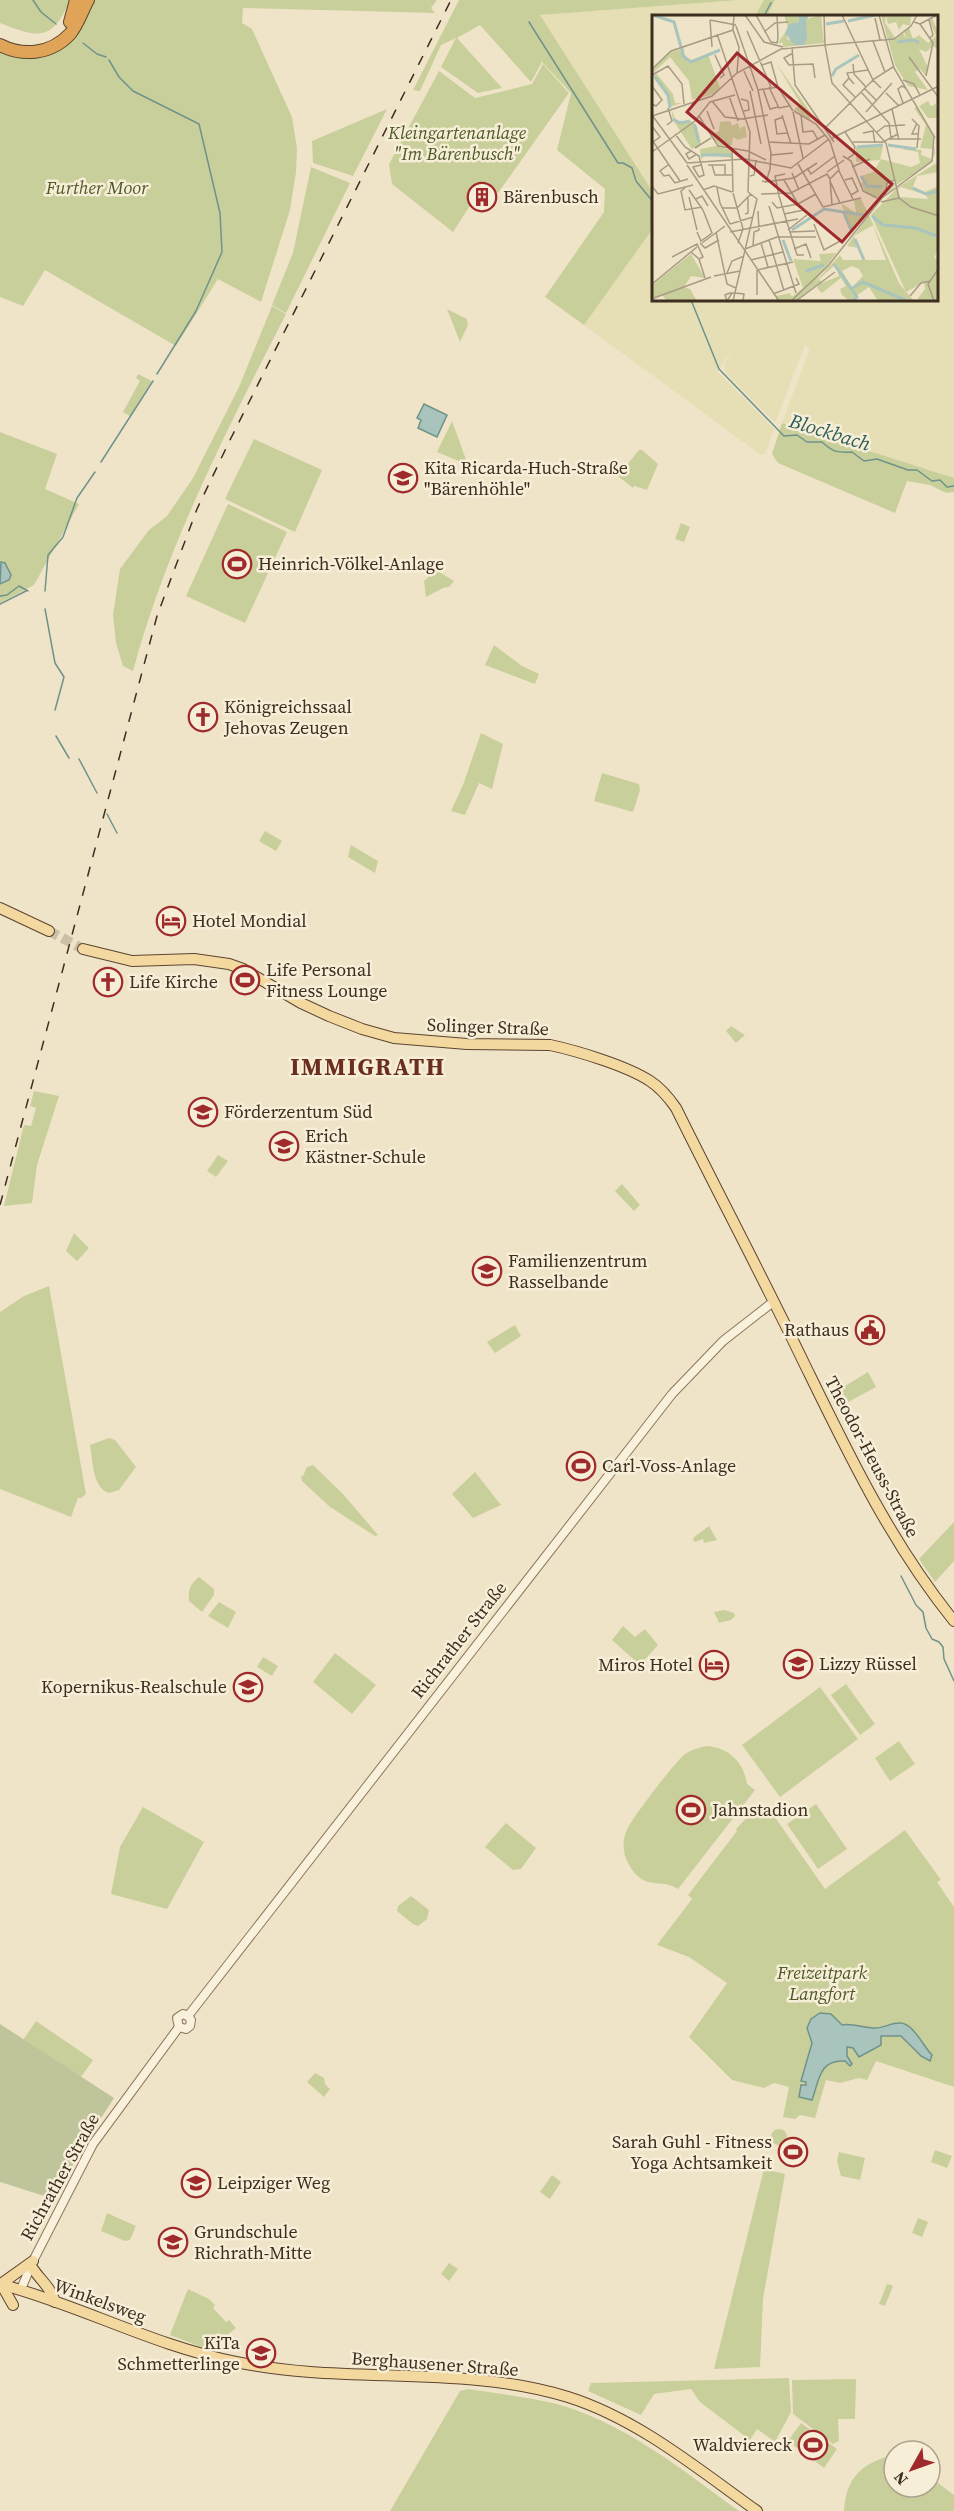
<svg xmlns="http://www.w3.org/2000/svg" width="954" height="2511" viewBox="0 0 954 2511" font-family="'Source Serif 4',serif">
	<rect width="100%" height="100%" fill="#f0e4c8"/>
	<!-- farmland -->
	<g fill="#e6deb5">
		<polygon points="739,0 764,0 755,16 654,16 654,194 539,15"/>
		<polygon points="775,0 954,0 954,478 782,423 810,348 805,345 775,423 725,372 724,365 735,343 718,372 774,429 765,454 761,455 584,325 654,227 654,300 938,300 938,16 767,16"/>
	</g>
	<!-- green -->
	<g fill="#c9cf9b">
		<path d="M0,0H70C52,42 38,38 0,23Z"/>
		<polygon points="91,0 437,0 431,8 435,13 243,8 242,23 252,29 292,117 297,148 296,172 290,210 261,302 218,279 176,346 45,270 23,306 0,297 0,46 50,51"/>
		<polygon points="459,0 739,0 540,15 654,194 654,227 584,325 545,297 604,212 605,189 557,150 571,93 542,62 531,82 480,25 457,38 502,88 478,93 441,67 456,38 441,45 420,91 413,90"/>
		<polygon points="764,0 775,0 767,16 755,16"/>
		<polygon points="543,64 569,93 498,193 484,184 453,232 392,184 389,164 439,71 475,98 532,84"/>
		<polygon points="387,109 353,176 313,163 312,141"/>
		<polygon points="311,167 350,183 286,313 272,305 293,253"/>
		<path d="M272,306L286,314C227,430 167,545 133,671L123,666L116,643L113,615L120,569L149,530L167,516L193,478L239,387Z"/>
		<polygon points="447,309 467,319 468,325 460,342"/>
		<polygon points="138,374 152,381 130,416 123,412 140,381 136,378"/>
		<polygon points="452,421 468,465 437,452"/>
		<polygon points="782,423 954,478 954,492 946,493 930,485 907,481 895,513 881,507 778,463 772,454"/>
		<polygon points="0,432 57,454 45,489 79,504 34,585 0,603"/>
		<polygon points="254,439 322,470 295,532 225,499"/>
		<polygon points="639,450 642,450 658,464 647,490 634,486 633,488 618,476"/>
		<polygon points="228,504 287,532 245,623 186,596"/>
		<polygon points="681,523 690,527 684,542 675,539"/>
		<polygon points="436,570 454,581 449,587 443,588 426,597 424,581"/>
		<polygon points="494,645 522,666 539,674 535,684 485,665"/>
		<polygon points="481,733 503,744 492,789 479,783 465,815 451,811 463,785"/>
		<polygon points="602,773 639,784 640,790 633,812 594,801"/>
		<polygon points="265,831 282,841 276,851 259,841"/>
		<polygon points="351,845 378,861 375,873 348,857"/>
		<polygon points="731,1026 745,1035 736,1043 726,1031"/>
		<polygon points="34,1091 59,1096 37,1165 32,1203 4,1206 24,1125 31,1126 36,1108 30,1106"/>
		<polygon points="218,1155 228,1161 216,1177 207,1171"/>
		<polygon points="622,1184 640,1205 634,1211 615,1191"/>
		<polygon points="74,1233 89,1248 77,1261 66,1251"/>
		<polygon points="49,1286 86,1494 81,1498 78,1498 71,1517 0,1489 0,1312 24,1296"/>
		<polygon points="515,1325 521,1336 495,1353 487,1342"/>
		<polygon points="868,1372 876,1387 848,1402 840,1389"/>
		<path d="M109,1438L115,1440L136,1467L119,1490L109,1493C92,1488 93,1460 90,1445Z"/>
		<polygon points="313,1465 343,1494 378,1535 375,1536 330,1507 302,1481 301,1475 303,1476 307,1467"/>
		<polygon points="475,1472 501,1505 473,1518 452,1494"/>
		<polygon points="954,1522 954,1561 935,1582 919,1559"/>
		<polygon points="709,1526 717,1540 704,1543 703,1539 694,1542 693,1538"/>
		<path d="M199,1577L214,1589V1595L202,1612L189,1601C188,1590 190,1584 199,1577Z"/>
		<polygon points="219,1602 236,1612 228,1628 208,1616"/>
		<polygon points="724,1610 734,1613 735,1616 731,1620 719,1623 714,1612"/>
		<polygon points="623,1626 635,1637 645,1629 658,1645 640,1665 612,1640"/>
		<polygon points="335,1653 376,1685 352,1714 313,1682"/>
		<polygon points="263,1657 278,1666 272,1676 257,1667"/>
		<polygon points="846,1684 875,1724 860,1735 831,1695"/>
		<polygon points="820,1687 858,1739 780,1797 742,1745"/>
		<polygon points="899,1741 915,1764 890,1781 875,1758"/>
		<path d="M706,1746C728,1747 744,1762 747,1784L755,1790L678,1889C660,1877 644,1893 628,1863C623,1855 622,1841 626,1832C630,1820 675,1762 685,1754C691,1750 698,1748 706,1746Z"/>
		<polygon points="816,1804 847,1849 818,1869 787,1824"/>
		<polygon points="758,1806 763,1814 770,1810 825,1889 905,1830 941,1880 937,1882 954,1907 954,2087 876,2061 867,2080 859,2078 840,2083 826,2080 815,2118 800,2115 795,2119 783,2117 789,2087 774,2083 764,2088 732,2080 689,2037 727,1983 689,1957 657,1945 692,1899 688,1895 737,1831 736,1829"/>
		<polygon points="143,1807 204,1842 167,1909 111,1894 120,1847"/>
		<polygon points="506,1823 536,1848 521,1869 513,1870 485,1847"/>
		<polygon points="411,1896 429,1910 427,1919 418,1926 413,1924 397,1911 398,1906"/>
		<polygon points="36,2021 93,2060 81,2077 23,2040"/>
		<polygon points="315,2073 324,2078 325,2084 330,2089 324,2097 307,2082"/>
		<circle cx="779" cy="2137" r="8"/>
		<polygon points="935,2150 952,2156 947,2168 931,2162"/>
		<polygon points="839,2152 865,2158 860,2180 841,2176 837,2161"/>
		<polygon points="764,2169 785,2174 763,2299 760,2367 714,2369"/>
		<polygon points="552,2175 561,2182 550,2199 540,2192"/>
		<polygon points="107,2213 136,2226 130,2240 125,2241 101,2231"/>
		<polygon points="918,2218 928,2222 922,2237 912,2233"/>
		<polygon points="449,2263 458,2269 449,2281 441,2274"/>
		<polygon points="887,2284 893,2286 885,2306 879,2304"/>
		<polygon points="188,2289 209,2299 215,2305 213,2308 226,2322 229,2320 236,2328 209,2350 170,2335"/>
		<polygon points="789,2378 791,2412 775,2442 757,2429 750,2440 700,2402 691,2389 654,2394 641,2415 588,2391 591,2383"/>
		<polygon points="856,2379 855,2419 838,2419 839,2441 833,2444 793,2414 792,2380"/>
		<path d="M468,2389C498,2394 540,2398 567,2407C631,2428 685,2472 739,2511H390L460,2391Z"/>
		<polygon points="801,2423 837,2449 824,2468 788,2441"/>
		<path d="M886,2457L894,2458V2487H930V2477L954,2495V2511H844C846,2481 858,2466 886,2457Z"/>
	</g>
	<!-- cemetery -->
	<polygon fill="#bfc49a" points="0,2024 114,2098 86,2141 54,2199 0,2182"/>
	<!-- water -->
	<g fill="#a9c4bc" stroke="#6f938a" stroke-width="1.5">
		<polygon points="424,404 447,415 437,437 418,428 421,420 417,418"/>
		<polygon points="1,562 5,563 11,575 9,580 0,584"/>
		<path d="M820,2013L831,2014L842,2025C852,2023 864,2028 875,2028C884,2028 891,2023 899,2023C913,2022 922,2045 932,2055L930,2061L921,2056L901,2036H881V2045L859,2057L853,2048L847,2047V2056L852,2064L850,2066L845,2061C819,2059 819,2081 812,2100L799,2097L801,2085H806V2082L801,2081L812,2043L807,2028L811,2019Z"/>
	</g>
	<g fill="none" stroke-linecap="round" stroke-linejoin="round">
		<!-- stream -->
		<g stroke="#6f938a" stroke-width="1.5">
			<polyline points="33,0 41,12 56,24"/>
			<polyline points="764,16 771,3"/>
			<polyline points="529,22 618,163 623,163 632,168 636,181 654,203"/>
			<polyline points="83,43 97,54 106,57"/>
			<polyline points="109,60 119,77 133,91 199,124 220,213 222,252 196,311 157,374"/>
			<path d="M691,300L719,369L784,436L797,435L807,442H822C833,452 837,453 852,452L864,461L877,459L908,470H917L932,481L940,480L947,487L954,486"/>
			<polyline points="101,462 153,381"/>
			<polyline points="45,591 48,555 63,537 77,498 95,472"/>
			<polyline points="0,596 7,595 19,586 28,591"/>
			<polyline points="0,604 26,591"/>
			<polyline points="45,609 55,663 64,677 55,710"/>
			<polyline points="56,736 69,758"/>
			<polyline points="79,759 97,793"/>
			<polyline points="107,814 117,833"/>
			<polyline points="901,1576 916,1605 923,1612 926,1628 932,1639 939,1642 943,1647 944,1659 954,1681"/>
		</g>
		<!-- major-tunnel -->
		<polyline stroke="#ccc0a6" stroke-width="10" stroke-dasharray="10 5" stroke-linecap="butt" points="49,931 83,949"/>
		<!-- minor casing -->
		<g stroke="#8d765c" stroke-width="10">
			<g id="minor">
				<polyline points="188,2016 672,1394 723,1341 773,1302"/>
				<polyline points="179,2027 186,2029 190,2026 191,2020 188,2016"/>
				<polyline points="179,2027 177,2018 183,2014 188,2016"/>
				<polyline points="21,2289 33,2261 93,2144 179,2027"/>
			</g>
		</g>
		<!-- major casing -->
		<g stroke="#5b4430" stroke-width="12">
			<g id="major">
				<polyline points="0,908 49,931"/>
				<path d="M83,949L132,961L194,959L229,964L243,969L301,1003L329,1016L362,1029L394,1038L467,1044L550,1045C578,1051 627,1066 650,1081C661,1088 669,1098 676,1108C718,1193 762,1276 803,1361C847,1451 890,1542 954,1621"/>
				<path d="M31,2266C39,2279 51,2287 55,2302"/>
				<path d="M0,2284C80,2305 154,2346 236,2362C345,2385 461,2364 568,2397C638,2419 698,2469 757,2511"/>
				<polyline points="1,2284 33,2261"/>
				<polyline points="1,2284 13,2305"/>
			</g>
		</g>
		<!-- highway casing -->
		<g stroke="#5b4430" stroke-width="14">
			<g id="highway">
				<polyline points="70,22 76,0"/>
				<path d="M0,45C24,57 51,54 70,34C78,24 82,11 88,0"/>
			</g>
		</g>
		<!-- minor -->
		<use href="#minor" stroke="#faf1dc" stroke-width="8"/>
		<!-- major -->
		<use href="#major" stroke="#f3d9a0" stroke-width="10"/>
		<!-- highway -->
		<use href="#highway" stroke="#e0a458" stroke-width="12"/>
		<!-- rail -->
		<polyline stroke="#3d2e20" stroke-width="1.5" stroke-dasharray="10 10" stroke-linecap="butt" points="0,1205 157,616 197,509 230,440 451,0"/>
	</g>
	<!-- icons -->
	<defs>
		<g id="building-ring" transform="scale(1.5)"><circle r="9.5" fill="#f7eed8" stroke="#9e2a2b" stroke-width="1.5"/><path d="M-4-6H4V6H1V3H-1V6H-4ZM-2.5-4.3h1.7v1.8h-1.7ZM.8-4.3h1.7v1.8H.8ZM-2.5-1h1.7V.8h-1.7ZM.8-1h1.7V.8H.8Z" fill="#9e2a2b"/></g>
		<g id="school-ring" transform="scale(1.5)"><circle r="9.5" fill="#f7eed8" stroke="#9e2a2b" stroke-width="1.5"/><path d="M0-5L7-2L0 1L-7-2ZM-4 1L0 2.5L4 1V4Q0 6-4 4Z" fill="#9e2a2b"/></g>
		<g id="stadium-ring" transform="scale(1.5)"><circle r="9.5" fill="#f7eed8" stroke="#9e2a2b" stroke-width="1.5"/><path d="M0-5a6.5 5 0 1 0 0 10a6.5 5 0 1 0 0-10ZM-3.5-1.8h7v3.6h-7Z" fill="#9e2a2b"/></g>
		<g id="church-ring" transform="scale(1.5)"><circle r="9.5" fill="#f7eed8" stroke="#9e2a2b" stroke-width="1.5"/><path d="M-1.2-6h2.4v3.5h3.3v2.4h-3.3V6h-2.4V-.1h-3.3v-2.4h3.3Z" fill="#9e2a2b"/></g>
		<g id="hotel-ring" transform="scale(1.5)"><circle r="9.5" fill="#f7eed8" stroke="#9e2a2b" stroke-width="1.5"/><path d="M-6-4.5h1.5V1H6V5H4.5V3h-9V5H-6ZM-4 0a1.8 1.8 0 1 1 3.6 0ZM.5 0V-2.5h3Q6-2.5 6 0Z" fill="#9e2a2b"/></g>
		<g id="civic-ring" transform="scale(1.5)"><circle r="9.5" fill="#f7eed8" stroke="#9e2a2b" stroke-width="1.5"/><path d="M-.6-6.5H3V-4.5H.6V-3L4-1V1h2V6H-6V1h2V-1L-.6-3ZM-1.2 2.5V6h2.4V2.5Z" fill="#9e2a2b"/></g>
	</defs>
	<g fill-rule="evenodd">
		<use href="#building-ring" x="482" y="197"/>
		<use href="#school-ring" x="403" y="478"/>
		<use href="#stadium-ring" x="237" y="564"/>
		<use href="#church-ring" x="203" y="717"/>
		<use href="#hotel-ring" x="171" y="921"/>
		<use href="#stadium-ring" x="245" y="980"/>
		<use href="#church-ring" x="108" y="982"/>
		<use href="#school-ring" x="203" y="1112"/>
		<use href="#school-ring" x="284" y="1146"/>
		<use href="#school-ring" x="487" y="1271"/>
		<use href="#civic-ring" x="870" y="1330"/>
		<use href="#stadium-ring" x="581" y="1466"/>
		<use href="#school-ring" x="798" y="1664"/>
		<use href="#hotel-ring" x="714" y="1665"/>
		<use href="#school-ring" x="248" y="1687"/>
		<use href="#stadium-ring" x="691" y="1810"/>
		<use href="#stadium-ring" x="793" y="2152"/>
		<use href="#school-ring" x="196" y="2183"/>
		<use href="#school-ring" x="173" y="2242"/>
		<use href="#school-ring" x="261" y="2353"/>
		<use href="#stadium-ring" x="813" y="2445"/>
	</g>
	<g text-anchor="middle" stroke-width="5" stroke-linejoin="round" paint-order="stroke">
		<!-- park labels -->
		<g font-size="18" font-style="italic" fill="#4d5a26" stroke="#f7eed8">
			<text x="457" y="139">Kleingartenanlage<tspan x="457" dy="21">"Im Bärenbusch"</tspan></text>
			<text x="97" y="194">Further Moor</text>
			<text x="822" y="1979">Freizeitpark<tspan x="822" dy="21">Langfort</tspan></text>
		</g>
		<!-- poi labels -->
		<g font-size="18" fill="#3d2e20" stroke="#f7eed8" text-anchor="start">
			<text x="503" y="203">Bärenbusch</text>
			<text x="424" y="474">Kita Ricarda-Huch-Straße<tspan x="424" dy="21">"Bärenhöhle"</tspan></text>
			<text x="258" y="570">Heinrich-Völkel-Anlage</text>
			<text x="224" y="713">Königreichssaal<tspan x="224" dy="21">Jehovas Zeugen</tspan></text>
			<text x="192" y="927">Hotel Mondial</text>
			<text x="266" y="976">Life Personal<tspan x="266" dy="21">Fitness Lounge</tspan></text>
			<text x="129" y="988">Life Kirche</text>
			<text x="224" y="1118">Förderzentum Süd</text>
			<text x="305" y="1142">Erich<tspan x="305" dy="21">Kästner-Schule</tspan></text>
			<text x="508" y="1267">Familienzentrum<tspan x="508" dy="21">Rasselbande</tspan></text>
			<text x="849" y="1336" text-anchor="end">Rathaus</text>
			<text x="602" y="1472">Carl-Voss-Anlage</text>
			<text x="819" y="1670">Lizzy Rüssel</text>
			<text x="693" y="1671" text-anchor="end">Miros Hotel</text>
			<text x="227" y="1693" text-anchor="end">Kopernikus-Realschule</text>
			<text x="712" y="1816">Jahnstadion</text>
			<text x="772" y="2148" text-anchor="end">Sarah Guhl - Fitness<tspan x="772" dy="21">Yoga Achtsamkeit</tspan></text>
			<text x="217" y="2189">Leipziger Weg</text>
			<text x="194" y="2238">Grundschule<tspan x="194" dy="21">Richrath-Mitte</tspan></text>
			<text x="240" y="2349" text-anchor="end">KiTa<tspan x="240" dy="21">Schmetterlinge</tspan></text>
			<text x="792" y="2451" text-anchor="end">Waldviereck</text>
		</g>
		<!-- street labels -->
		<g font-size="18" fill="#3d2e20" stroke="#f7eed8">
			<text transform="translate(488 1027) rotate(2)" y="6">Solinger Straße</text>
			<text transform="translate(872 1457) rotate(62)" y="6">Theodor-Heuss-Straße</text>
			<text transform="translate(459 1640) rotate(-52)" y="6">Richrather Straße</text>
			<text transform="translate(60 2177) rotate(-61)" y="6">Richrather Straße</text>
			<text transform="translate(100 2301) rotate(20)" y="6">Winkelsweg</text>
			<text transform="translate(435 2364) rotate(4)" y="6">Berghausener Straße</text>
		</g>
		<!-- water labels -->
		<g font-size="20" font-style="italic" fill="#2f5d5a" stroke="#f7eed8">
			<text transform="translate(830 432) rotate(17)" y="7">Blockbach</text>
		</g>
		<!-- district labels -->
		<g font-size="24" font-weight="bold" letter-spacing="1.5" fill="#6b2e1e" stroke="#f7eed8">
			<text x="368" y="1075">IMMIGRATH</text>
		</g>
	</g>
	<!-- overview -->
	<g transform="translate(652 15)">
		<rect width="286" height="286" fill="#f0e4c8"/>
		<path d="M132,0H146L147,7L137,11L135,24L152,30L154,4L169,0L172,28L131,32V28H126L136,13ZM229,0H234L233,8L244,24L251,18L255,25L252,17L257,13L261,24L267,20L276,28L284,21L277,5L280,3L286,17V35L281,31L274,37L267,34L276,52L274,61L268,54L263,57L276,75L256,71L243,50ZM234,0H264L259,2L258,11L251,9L247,15L244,7L236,9ZM29,34L37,46L56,39L68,73L62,79L40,85L37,66L18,42L0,59V54L19,37ZM124,48L159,98L158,105L142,94L149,90ZM4,58L21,79L23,88H30L17,92L15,80L0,60ZM276,86L279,91L284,89L286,103H276L267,91ZM19,93L24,106H39L45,111L49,129L40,134L21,105ZM262,93H265L281,121L283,139L281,143L275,151L244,170L243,165L236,167L235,173L241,167L243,171L217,196L227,183L215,179L208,169L211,167L209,161L221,157L229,144L259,152L268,148L266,137L250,134L254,133L270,135L269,140L280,144L281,134L268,133L274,110ZM78,106L80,111L86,108L89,119L88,113L93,111L95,122L86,125L81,122L80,130L68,131L58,121L67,116L68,107ZM64,131L79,135L80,143L54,140L49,144L48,134ZM231,131L228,145L204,147V132ZM286,147V157L265,161L261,172L273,177L286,171V233L282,244L286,242V286H264L273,274L272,267L254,277L219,200L244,174L248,183L245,173ZM249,172L274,180L276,184L248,182L246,174ZM209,184L216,198L200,217L189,188L204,198L202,185ZM217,200L247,268L262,286H226L217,272L197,286L190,280L188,274L194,271L189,263L170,278L165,273L167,268L144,286H124V281L138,278L140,282L151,273L141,244L169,246L167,239L184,238L192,228L162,268L188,240L191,245H234L221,210L202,221L207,233L195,231ZM183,250L187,261L170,268L167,264ZM200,251L207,254L211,261L200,272L190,256ZM39,239L53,263L39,261L32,272L38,274L45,286H15L10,280L0,285V270Z" fill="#c9cf9b" fill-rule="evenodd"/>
		<path d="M146,0H158L154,5L155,22L152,30H142L133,18L137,9L147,7Z" fill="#a9c4bc"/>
		<path fill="none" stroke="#a9c4bc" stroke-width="3" d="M1,0L22,7L29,32M196,6L223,0M174,9L192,6M245,27L262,25L267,28M30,33L31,41L39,47L68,35M180,61L184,54L207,40M3,62L16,80L18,93M21,104L28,108L38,106M42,109L47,127M236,130L264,134M205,132L231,130M49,140H79M209,161L215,171L230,172M261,173L274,179L287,176M192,198L199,215M220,201L231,210L264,213L287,222M140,215L172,194L211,200M203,224L212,245M131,225L139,246M182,249L205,282L200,286M154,256L172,250M199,274L211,267L253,285"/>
		<path fill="none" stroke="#a89b85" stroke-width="1.5" d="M82,0L81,15L87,32M93,0L112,27L131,32M104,0L119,27L125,28L126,23M125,0L126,23M172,0L173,30L242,24L259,11L265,0M190,0L221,65L229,73M227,0L242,53L283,123M223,3L228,25M58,5L60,32M58,5L84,10M277,5L281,20L278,23M262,7L268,9L281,28L274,61M268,9L285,0M84,11L106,75L119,138L118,154L114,167L110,166M95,16L119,72M112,17L123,8L136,7M65,19L98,117L96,177M221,26L233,57M140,32L143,70L182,127M141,38L132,43L137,50L161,49L163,63M63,40L72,60L68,63M257,42L287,83M201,49L202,59L214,72M110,50L119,47L126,72M0,54L19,36L81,15M92,56L101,76M85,58L87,32M0,60L16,51L30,69L32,89M197,63L195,58L216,55M251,65L262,69L268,80M202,69L197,63L191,70L203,82M0,71L10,85L4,91L0,89M117,72L127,93L137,91M212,73L225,86M111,74L118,94L126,92M106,75L126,72L141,96M98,76L109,129M209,77L237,108L239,123M234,78L247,91M77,81L86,106M89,84L96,86L97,95L92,96M60,86L73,102L90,104L116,100M251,88L246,74L250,71L253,73M240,94L247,125M55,96L62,114M142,96L164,109L178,126L187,155L178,164L180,190M141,97L151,143M214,97L240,68M0,100L35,148M130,100L139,129M149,100L151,117L161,116L166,125M0,101L60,81L85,58L129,34L173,30L180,68L234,128L247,183L259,192L287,201M47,101L66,131L96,136L114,145M131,102L123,105L125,119L135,118M260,104L267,111L265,133M265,108L260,119H266M15,110L20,106L16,93M0,111L8,122L1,127M174,112L222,64L241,52M193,117L203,132L201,140L196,143M225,117L233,111L253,110M211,118L221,116L223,128M23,119L33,132L47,141L52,160L47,162L41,152L49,150M180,123L287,71M237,124H269M0,125L28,166M116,127L157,129L173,120M201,127H231L246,119M43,133L59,123M80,134L81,177M39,136L34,139L37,144L45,139M0,137L43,106L58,87L83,80M119,140L141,138M191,141L199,146L211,176L225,183M35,148L93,144L139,153L177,124M146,149L171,192L209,183M16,150L8,156L12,161L17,160L23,168L36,164M35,150L127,286M56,150H73V160M60,150L63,160H81M200,152L218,144M155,153L159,159L183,141M187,156L201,184M175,157L192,145M140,158L147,175M133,159L123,161L127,181L145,240H152M98,161L102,160L104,145M132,165L146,189M193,165L200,163L206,176L199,180M178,166L188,188M114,167L142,163L165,148M0,171L6,179L41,170M33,173L29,176L33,195L50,192M65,173L68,188L78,209M37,175L51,195L60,218L49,226L45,217M51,175L62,171L80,177M81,178L91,214L86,228M109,179L139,178L175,159L178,164M233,181L235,168L243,165M37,182L45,215M44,184L50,181L56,191M120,187L125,193L146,189L164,179M229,187L247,183M117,191L144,278M70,193H85L99,179M93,199L96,198V183M132,199L152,195M78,209L101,202M162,209L172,235L190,225M136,215L155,200M64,217L75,269L84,273M78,217L146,204M137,217L163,216M117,225L132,276M48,228L53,233L67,225M50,228L73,211M109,228L116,252M101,231L102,217L107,215L106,196M93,234L125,222H164M142,234L154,229L159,243M39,237L47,244L53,263M20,242L45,229L51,242L47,244M99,245L131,237M105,255L141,247M75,258L80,246L92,241M62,261L88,256M0,269L45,232M80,278L75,286L73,280L78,278H83L92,279L91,286M121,279L147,269L144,263M105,280V255M258,281L269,268L278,266M2,283L59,262M81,286L105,184L96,177M139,286L176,251L230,183L280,146L282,121M144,286L183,257M282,286L276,269L287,253"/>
		<path fill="#9e2a2b" fill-opacity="0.15" stroke="#9e2a2b" stroke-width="3" d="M85,38L240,169L190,227L35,97Z"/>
		<rect width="286" height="286" fill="none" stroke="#3d2e20" stroke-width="3"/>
	</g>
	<!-- north arrow -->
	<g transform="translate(912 2469) rotate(230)"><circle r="28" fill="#f7eed8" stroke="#ada18e" stroke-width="1.5"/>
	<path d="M0-4.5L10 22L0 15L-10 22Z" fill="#9e2a2b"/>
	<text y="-9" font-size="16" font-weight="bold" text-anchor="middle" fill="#3d2e20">N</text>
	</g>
</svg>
